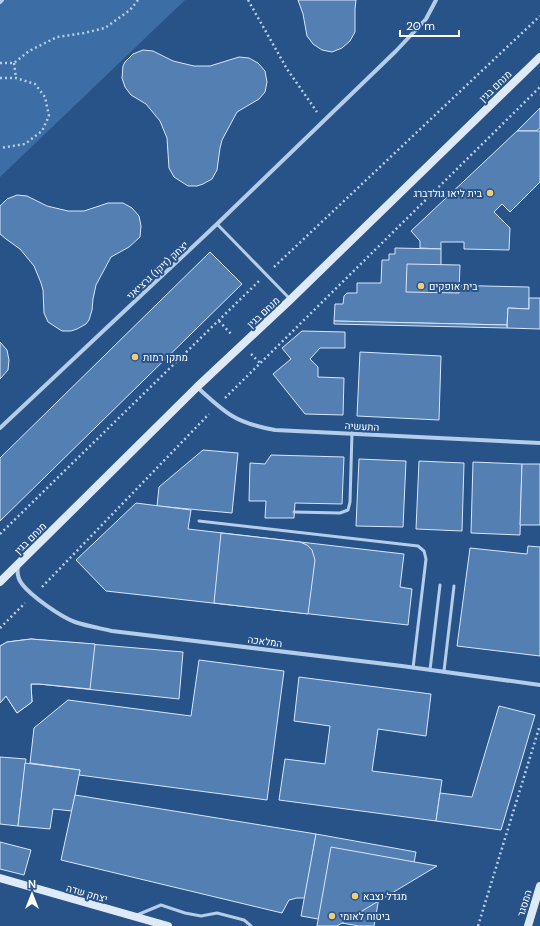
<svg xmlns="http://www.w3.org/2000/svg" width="540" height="926" viewBox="0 0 540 926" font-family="'DM Sans',Heebo,sans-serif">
	<rect width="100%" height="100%" fill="#285389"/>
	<!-- green -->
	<polygon fill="#3c6da5" points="0,0 185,0 0,177"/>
	<!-- building -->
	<g fill="#547fb2" stroke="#d8e6f7">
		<polygon points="298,0 356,0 355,9 355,32 350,41 342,48 332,52 322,50 313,44 307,36 303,14"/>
		<polygon points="143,50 153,51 173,61 194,66 210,66 239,57 249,58 258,63 265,71 267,82 265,92 259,99 237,112 222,140 220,148 217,170 212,179 203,184 197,186 188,186 174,177 169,168 167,138 160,121 146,104 131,95 125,87 122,78 123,66 125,62 133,54"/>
		<polygon points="540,108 540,128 536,131 517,131"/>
		<polygon points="517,131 540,131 540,182 510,212 502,204 494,212 510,228 509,250 464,249 464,242 441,242 441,249 420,248 420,241 411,231"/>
		<polygon points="17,195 27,196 47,206 68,211 84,211 108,203 123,203 132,208 139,216 141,226 140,237 129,247 111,257 96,285 93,299 92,310 89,320 86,324 77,329 71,331 62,331 48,322 44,313 43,290 41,283 34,266 20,249 6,239 0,234 0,206 7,199"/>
		<polygon points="395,248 441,249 441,285 529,287 529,309 508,308 507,325 334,321 335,304 343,304 344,296 347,293 357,293 357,283 381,283 382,260 389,260 389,254 395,254"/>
		<polygon points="210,252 242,284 0,521 0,458"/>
		<polygon points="407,264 460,265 459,293 406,292"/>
		<polygon points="529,298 540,298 540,329 507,328 508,308 529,309"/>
		<polygon points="334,321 507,325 507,328 334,324"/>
		<polygon points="302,331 345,332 345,348 320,348 310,359 318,367 318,377 344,378 343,415 305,414 273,374 291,359 282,348"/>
		<polygon points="0,342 7,350 9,360 8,370 0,379"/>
		<polygon points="360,352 441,356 439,420 357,416"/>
		<polygon points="203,450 238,453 232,513 157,506 159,487"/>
		<polygon points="271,455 344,457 342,504 295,503 294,518 265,518 266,501 249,501 250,463 265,464"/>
		<polygon points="359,459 406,461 403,527 356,526"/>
		<polygon points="419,461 464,463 462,531 416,529"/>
		<polygon points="473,462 522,464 520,535 471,533"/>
		<polygon points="522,464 540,464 540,525 520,525"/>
		<polygon points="136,503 191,510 188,529 404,554 400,587 412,589 408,625 106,591 76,560"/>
		<polygon points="221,533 300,542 307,545 312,550 315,560 308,614 214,603"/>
		<polygon points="528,546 540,547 540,656 457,646 470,548 527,554"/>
		<polygon points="31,639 183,652 179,699 39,684 31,684 32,702 17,713 6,696 0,703 0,646 7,642"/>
		<polygon points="31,639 95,644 90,689 39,684 31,684 32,702 17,713 6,696 0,703 0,646 7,642"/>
		<polygon points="199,660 284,671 267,800 79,775 80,770 30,763 34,728 68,700 191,716"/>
		<polygon points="299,677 431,694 426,736 378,729 372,771 442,780 436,821 279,800 285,759 325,764 330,726 294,721"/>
		<polygon points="499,706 535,715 501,830 436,821 440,793 472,797"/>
		<polygon points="0,757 26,759 18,826 0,824"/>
		<polygon points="25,763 80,770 72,811 53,809 50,829 18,826"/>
		<polygon points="75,795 316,834 305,898 297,898 289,900 282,913 61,860"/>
		<polygon points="316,834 416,852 412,874 384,869 374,926 359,926 301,916"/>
		<polygon points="0,842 31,850 24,875 0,869"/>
		<polygon points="331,847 437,866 337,926 317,926"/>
	</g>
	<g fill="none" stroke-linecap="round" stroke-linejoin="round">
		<!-- path -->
		<g stroke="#b4cde9" stroke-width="2.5" stroke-dasharray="2 3" stroke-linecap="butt">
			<polyline points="248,0 287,69 317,112"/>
			<polyline points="0,63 14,63 29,51 57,37 84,33 105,28 130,10 138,0"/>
			<polyline points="14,63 16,78"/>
			<polyline points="0,78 16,78 35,84 45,97 49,116 42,131 25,144 0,148"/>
			<polyline points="274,267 540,16"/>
			<polyline points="219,321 232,335"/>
			<polyline points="251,354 260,363"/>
			<polyline points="225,398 540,87"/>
			<polyline points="0,534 259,281"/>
			<polyline points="42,587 209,414"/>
			<polyline points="0,628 25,603"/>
			<polyline points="478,926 540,725"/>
		</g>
		<!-- lane -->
		<g stroke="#b4cde9" stroke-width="3">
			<polyline points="217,224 290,299"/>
			<polyline points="294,512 340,513 348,510 350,502 352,433"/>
			<polyline points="199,521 418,546 424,551 426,559 413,668"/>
			<polyline points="430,670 440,585"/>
			<polyline points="444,671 454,586"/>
			<polyline points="137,915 161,905 185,913 201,916 217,913 244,920 251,926"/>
		</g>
		<!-- street -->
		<g stroke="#b4cde9" stroke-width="4">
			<polyline points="0,2 2,0"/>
			<path d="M197,387C226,414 236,423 275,430L540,443"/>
			<polyline points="0,428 217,224 396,51 426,19 436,0"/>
			<path d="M18,566C17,572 18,579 22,584C31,596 61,617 75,622C87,626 99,628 112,631L402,666L540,685"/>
		</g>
		<!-- secondary -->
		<g stroke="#dfeaf8" stroke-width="8">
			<polyline points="0,582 197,387 290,300 540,57"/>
			<polyline points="0,878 168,926"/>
			<polyline points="528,926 540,886"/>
		</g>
	</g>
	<!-- markers -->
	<g fill="#f1cd7a" stroke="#285389" stroke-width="1.5">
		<circle cx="490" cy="193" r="4"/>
		<circle cx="421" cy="286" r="4"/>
		<circle cx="135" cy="357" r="4"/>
		<circle cx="355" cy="896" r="4"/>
		<circle cx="332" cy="916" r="4"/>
	</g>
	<g text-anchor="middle" stroke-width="4" stroke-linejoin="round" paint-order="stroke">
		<!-- street labels -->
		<g font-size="10" fill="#fff" stroke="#285389">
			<text transform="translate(495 86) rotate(-44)" y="4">מנחם בגין</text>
			<text transform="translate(157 270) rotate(-43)" y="4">יצחק (זיקו) גרציאני</text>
			<text transform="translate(263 312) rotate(-43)" y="4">מנחם בגין</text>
			<text transform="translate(362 426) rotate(3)" y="4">התעשיה</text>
			<text transform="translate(30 538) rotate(-45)" y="4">מנחם בגין</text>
			<text transform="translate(265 641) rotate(7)" y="4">המלאכה</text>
			<text transform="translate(87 893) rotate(16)" y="4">יצחק שדה</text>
			<text transform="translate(524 903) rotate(-73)" y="4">המסגר</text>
		</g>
		<!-- poi labels -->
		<g font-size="10" fill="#fff" stroke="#285389" text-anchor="start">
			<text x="482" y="197" text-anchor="end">בית ליאו גולדברג</text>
			<text x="429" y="290">בית אופקים</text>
			<text x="143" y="361">מתקן רמות</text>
			<text x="363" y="900">מגדל נצבא</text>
			<text x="340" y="920">ביטוח לאומי</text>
		</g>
	</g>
	<!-- north arrow -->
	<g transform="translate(32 894)" stroke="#285389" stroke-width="3" paint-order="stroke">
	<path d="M0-3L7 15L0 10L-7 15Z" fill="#ffffff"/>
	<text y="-6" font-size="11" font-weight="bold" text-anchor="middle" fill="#ffffff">N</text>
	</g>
	<!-- scale -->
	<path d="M400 30v6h59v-6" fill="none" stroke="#ffffff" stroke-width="2"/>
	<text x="406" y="30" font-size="12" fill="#ffffff" stroke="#285389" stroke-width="3" paint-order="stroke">20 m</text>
</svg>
